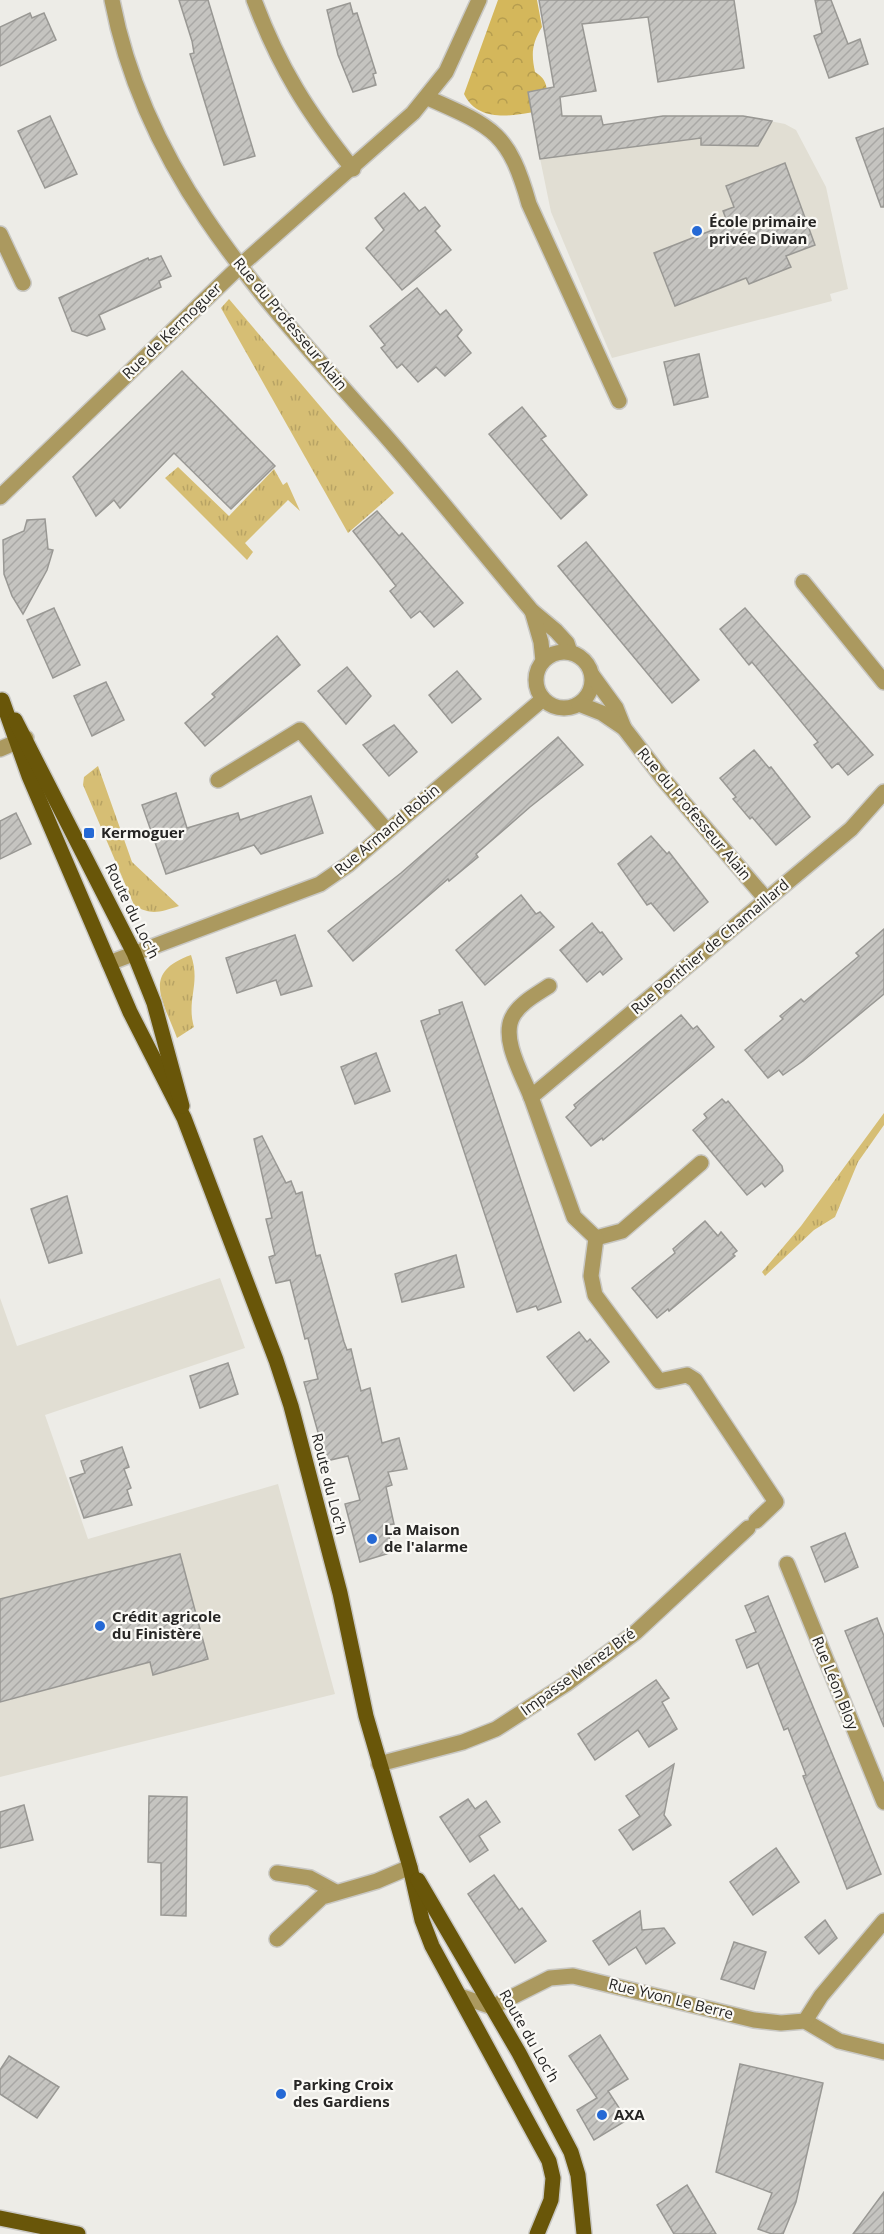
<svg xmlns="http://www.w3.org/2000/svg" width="884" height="2234" viewBox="0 0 884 2234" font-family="'Open Sans',sans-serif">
	<defs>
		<pattern id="grass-tufts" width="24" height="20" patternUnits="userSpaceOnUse" patternTransform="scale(1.5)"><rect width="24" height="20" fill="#d6be74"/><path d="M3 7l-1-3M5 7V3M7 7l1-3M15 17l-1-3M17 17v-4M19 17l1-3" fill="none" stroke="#b8a364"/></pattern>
		<pattern id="forest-crowns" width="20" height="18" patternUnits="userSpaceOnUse" patternTransform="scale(1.5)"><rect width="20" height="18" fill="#d4b75b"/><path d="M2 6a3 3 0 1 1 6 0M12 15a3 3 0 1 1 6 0" fill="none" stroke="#b69d4f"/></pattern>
		<pattern id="building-hatch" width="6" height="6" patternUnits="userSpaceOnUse" patternTransform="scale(1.5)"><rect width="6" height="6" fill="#c5c4c0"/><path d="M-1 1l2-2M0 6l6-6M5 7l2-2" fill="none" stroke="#a9a8a5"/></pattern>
	</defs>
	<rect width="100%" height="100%" fill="#edece7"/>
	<!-- built -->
	<g fill="#e1ded3">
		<polygon points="686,116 743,116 785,124 796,130 826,187 848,289 830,294 832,301 612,358 551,212 535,134"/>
		<polygon points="220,1278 245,1348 45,1415 88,1539 278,1484 335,1694 0,1777 0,1298 17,1346"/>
	</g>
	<!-- grass -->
	<g fill="url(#grass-tufts)">
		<polygon points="229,299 394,493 348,533 221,308"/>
		<polygon points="178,467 229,516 274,469 283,485 287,482 300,511 288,500 245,543 253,552 247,560 165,478"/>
		<path d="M98,766L132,862L179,906C160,912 151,916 134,905L83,785L84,777Z"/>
		<path d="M191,955C201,984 186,1000 194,1027L177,1038C163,1000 141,973 191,955Z"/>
		<polygon points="884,1113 884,1125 858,1162 835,1217 814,1230 765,1276 762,1272 801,1226"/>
	</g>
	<!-- forest -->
	<path fill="url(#forest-crowns)" d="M498,0H537L542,27C532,43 531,54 535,72C552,82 548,98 538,111C513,116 478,123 464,94Z"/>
	<!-- building -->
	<g fill="url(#building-hatch)" stroke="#999894" stroke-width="1.5">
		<polygon points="179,0 208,0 255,156 224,165 190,54 194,53 192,41"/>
		<polygon points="539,0 734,0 744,68 658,82 648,17 582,24 596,91 560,97 562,116 601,116 603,125 663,116 743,116 772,121 758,146 701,145 701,138 540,159 528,92 554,87"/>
		<polygon points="815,0 831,0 848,44 860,39 868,64 829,78 814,36 822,33"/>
		<polygon points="350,3 353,14 357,13 376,73 373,74 376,85 353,92 338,55 327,10"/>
		<polygon points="30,13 32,18 44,13 56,40 0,66 0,27"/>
		<polygon points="50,116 77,174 45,188 18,131"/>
		<polygon points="884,128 884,207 881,207 856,138"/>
		<polygon points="785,163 815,245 786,256 791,267 749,284 746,278 675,306 654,253 728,224 723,211 734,207 726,186"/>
		<polygon points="404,193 419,211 425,207 440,226 435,231 451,250 402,290 366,248 384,230 375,218"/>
		<polygon points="161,256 171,276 159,281 161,287 99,315 105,329 87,336 72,331 59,298 148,258 149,260"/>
		<polygon points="417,288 440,315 446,310 462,330 457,336 471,353 445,376 436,367 418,382 402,364 397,368 381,348 385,345 370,326"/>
		<polygon points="699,354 708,397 674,405 664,362"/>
		<polygon points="182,371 275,466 231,509 174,453 120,508 114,500 96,516 73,477"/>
		<polygon points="522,407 546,436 541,439 587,495 561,519 489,434"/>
		<polygon points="377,511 399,536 402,533 463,603 434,627 420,611 411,618 390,591 396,586 353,531"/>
		<polygon points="45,519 48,549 53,550 47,570 23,614 12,596 4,574 3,540 24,531 27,520"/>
		<polygon points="586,542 699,680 672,703 558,566"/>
		<polygon points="54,608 80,665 53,678 27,620"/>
		<polygon points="745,608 873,755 848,775 838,763 832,768 814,745 818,742 752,662 749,665 720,629"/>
		<polygon points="277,636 300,665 205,746 185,723 215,697 212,694"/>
		<polygon points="347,667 371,696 346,724 318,691"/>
		<polygon points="457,671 481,699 452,723 429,695"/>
		<polygon points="106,682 124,720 92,736 74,696"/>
		<polygon points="394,725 417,752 389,776 363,745"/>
		<polygon points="558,737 583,765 530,807 476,854 478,857 449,881 448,879 353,961 328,931 401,873"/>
		<polygon points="754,750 769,768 771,767 810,817 776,845 752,817 750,819 733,799 736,797 720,778"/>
		<polygon points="176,793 187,828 238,813 240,820 311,796 323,833 261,854 254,845 166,874 142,805"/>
		<polygon points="16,813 31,844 0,859 0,821"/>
		<polygon points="651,836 667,854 669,852 708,902 674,931 651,903 647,905 618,864"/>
		<polygon points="521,895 536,914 540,912 554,927 485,985 456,950"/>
		<polygon points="592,923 600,933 602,932 622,959 603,975 600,971 587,982 560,950"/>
		<polygon points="884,929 884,994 803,1061 783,1075 779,1070 768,1078 745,1050 783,1019 780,1016 801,999 804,1002 859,956 856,953"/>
		<polygon points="295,935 312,986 281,995 276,980 237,993 226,958"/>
		<polygon points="462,1002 561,1302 538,1310 536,1306 517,1312 421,1021 440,1014 439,1010"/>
		<polygon points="681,1015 693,1029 697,1026 714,1047 603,1140 602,1138 591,1146 566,1117 576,1108 574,1105"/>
		<polygon points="376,1053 390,1091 355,1104 341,1067"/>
		<polygon points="722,1099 726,1103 728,1101 782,1166 783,1171 765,1187 762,1183 747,1195 693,1130 707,1118 704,1114"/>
		<polygon points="262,1136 286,1183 291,1181 296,1194 302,1192 316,1256 320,1255 344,1342 347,1350 351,1349 361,1391 370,1388 382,1443 399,1438 407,1469 388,1472 392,1485 386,1487 394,1524 386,1525 393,1552 360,1562 345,1504 360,1500 348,1456 326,1461 304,1382 318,1379 308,1338 305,1339 290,1280 276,1283 269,1257 275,1255 266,1219 272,1218 254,1139"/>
		<polygon points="67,1196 82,1253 49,1263 31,1209"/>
		<polygon points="705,1221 718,1236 721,1232 737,1251 733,1254 735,1256 669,1311 668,1309 657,1318 632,1288 675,1253 673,1249"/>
		<polygon points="456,1255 464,1287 402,1302 395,1274"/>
		<polygon points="579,1332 587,1342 590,1339 609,1362 574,1391 547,1357"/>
		<polygon points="228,1363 238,1394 200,1408 190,1376"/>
		<polygon points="122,1447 129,1467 124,1469 131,1488 127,1490 132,1505 84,1518 70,1478 85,1473 81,1461"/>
		<polygon points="845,1533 858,1567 825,1582 811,1547"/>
		<polygon points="180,1554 208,1659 153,1675 150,1662 0,1702 0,1599"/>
		<polygon points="768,1596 881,1874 847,1889 803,1776 806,1775 788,1728 784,1730 758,1663 747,1668 736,1640 756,1632 745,1606"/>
		<polygon points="877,1618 884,1636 884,1727 845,1631"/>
		<polygon points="656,1680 669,1698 662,1702 677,1729 649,1747 638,1730 595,1760 578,1734"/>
		<polygon points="674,1764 664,1815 671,1825 633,1850 619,1830 640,1816 626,1796"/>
		<polygon points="149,1796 187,1797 186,1916 161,1915 161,1863 148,1862"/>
		<polygon points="468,1799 475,1809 486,1801 500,1822 479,1836 488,1850 470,1862 440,1817"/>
		<polygon points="24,1805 33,1840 0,1848 0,1812"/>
		<polygon points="776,1848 799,1882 753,1915 730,1882"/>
		<polygon points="494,1875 519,1910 522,1908 546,1941 515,1963 468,1894"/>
		<polygon points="640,1911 642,1930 664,1928 675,1943 646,1964 636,1947 609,1965 593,1941"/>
		<polygon points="825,1920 837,1938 819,1954 805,1937"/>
		<polygon points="734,1942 766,1952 754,1989 721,1979"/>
		<polygon points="600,2035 628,2079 608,2091 627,2120 594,2140 577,2110 597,2098 569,2056"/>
		<polygon points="9,2056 59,2087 37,2118 0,2094 0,2070"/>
		<polygon points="740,2064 823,2083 796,2202 783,2234 772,2234 758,2229 772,2193 716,2172"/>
		<polygon points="687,2185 716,2234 674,2234 657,2205"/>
		<polygon points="884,2192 884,2234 853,2234"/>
	</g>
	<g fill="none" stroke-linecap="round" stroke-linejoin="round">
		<!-- minor casing -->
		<g stroke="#c9c8c4" stroke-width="18">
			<g id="minor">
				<path d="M112,0C146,178 267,302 383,433C434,491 482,552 532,611L556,631L567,643L570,652"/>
				<path d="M254,0C279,67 308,113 353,169"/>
				<path d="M428,98C494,127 509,133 529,204L619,401"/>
				<polyline points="0,234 23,283"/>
				<polyline points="0,497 240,266 413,113 446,72 479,0"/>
				<polyline points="803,582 884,682"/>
				<polyline points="532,611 541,642 543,661"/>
				<circle cx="564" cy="680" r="28"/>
				<polyline points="592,675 616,708 624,728 664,780 766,899"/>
				<polyline points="579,704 602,713 624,728"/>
				<polyline points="0,749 26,738"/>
				<polyline points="218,780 300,730 387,831"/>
				<polyline points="109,963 320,884 349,864 543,699"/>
				<path d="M531,1097C523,1076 500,1038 513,1016C520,1003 537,994 549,986"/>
				<polyline points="596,1238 622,1231 701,1163"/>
				<polyline points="756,1521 776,1502 695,1380 687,1375 659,1381 595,1295 591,1276 596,1238 574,1217 531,1097 851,829 884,792"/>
				<polyline points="787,1564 884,1802"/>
				<polyline points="379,1764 463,1742 496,1729 566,1684 636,1632 748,1528"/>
				<polyline points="277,1873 310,1878 334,1891"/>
				<polyline points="277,1939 322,1897 377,1881 410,1867"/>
				<polyline points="460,1996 492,2007 550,1978 573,1976 754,2020 781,2023 805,2021 839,2041 884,2052"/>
				<polyline points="805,2021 821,1996 884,1921"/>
			</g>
		</g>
		<!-- major casing -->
		<g stroke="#c9c8c4" stroke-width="18">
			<g id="major">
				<polyline points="2,700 29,776 130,1012 184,1118 276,1360 291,1406 340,1593 366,1716 410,1867 422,1920 432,1946 549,2161 553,2178 551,2200 537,2234"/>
				<polyline points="15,720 134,953 154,1003 182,1106"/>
				<polyline points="418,1880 519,2053 571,2152 578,2175 584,2234"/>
				<polyline points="0,2218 78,2234"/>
			</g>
		</g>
		<!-- minor -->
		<use href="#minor" stroke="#ab995f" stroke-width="15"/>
		<!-- major -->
		<use href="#major" stroke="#695609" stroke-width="15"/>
	</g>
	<!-- markers -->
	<g fill="#2569d5" stroke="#faf9f5" stroke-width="2">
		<circle cx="697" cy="231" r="6"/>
		<rect x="83" y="827" width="12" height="12" rx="3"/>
		<circle cx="372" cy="1539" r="6"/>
		<circle cx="100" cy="1626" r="6"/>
		<circle cx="281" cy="2094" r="6"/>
		<circle cx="602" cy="2115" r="6"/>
	</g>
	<g text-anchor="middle" stroke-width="4.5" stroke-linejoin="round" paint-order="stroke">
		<!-- poi labels -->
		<g font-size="15" font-weight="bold" fill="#262524" stroke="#faf9f5" text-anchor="start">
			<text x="709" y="227">École primaire<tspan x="709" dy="17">privée Diwan</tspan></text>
			<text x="101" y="838">Kermoguer</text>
			<text x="384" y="1535">La Maison<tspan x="384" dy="17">de l'alarme</tspan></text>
			<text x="112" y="1622">Crédit agricole<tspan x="112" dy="17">du Finistère</tspan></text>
			<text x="293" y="2090">Parking Croix<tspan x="293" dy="17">des Gardiens</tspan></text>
			<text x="614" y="2120">AXA</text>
		</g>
		<!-- street labels -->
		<g font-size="15" fill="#262524" stroke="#faf9f5">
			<text transform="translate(290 324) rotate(50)" y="5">Rue du Professeur Alain</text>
			<text transform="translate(172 331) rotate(-44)" y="5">Rue de Kermoguer</text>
			<text transform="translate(694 814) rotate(50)" y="5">Rue du Professeur Alain</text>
			<text transform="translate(387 830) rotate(-40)" y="5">Rue Armand Robin</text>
			<text transform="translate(132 911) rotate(64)" y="5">Route du Loc'h</text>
			<text transform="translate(710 947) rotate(-40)" y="5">Rue Ponthier de Chamaillard</text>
			<text transform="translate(329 1484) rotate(76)" y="5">Route du Loc'h</text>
			<text transform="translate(578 1672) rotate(-36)" y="5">Impasse Menez Bré</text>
			<text transform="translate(835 1683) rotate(68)" y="5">Rue Léon Bloy</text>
			<text transform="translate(671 1999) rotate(14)" y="5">Rue Yvon Le Berre</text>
			<text transform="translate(529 2036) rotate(60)" y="5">Route du Loc'h</text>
		</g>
	</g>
</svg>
